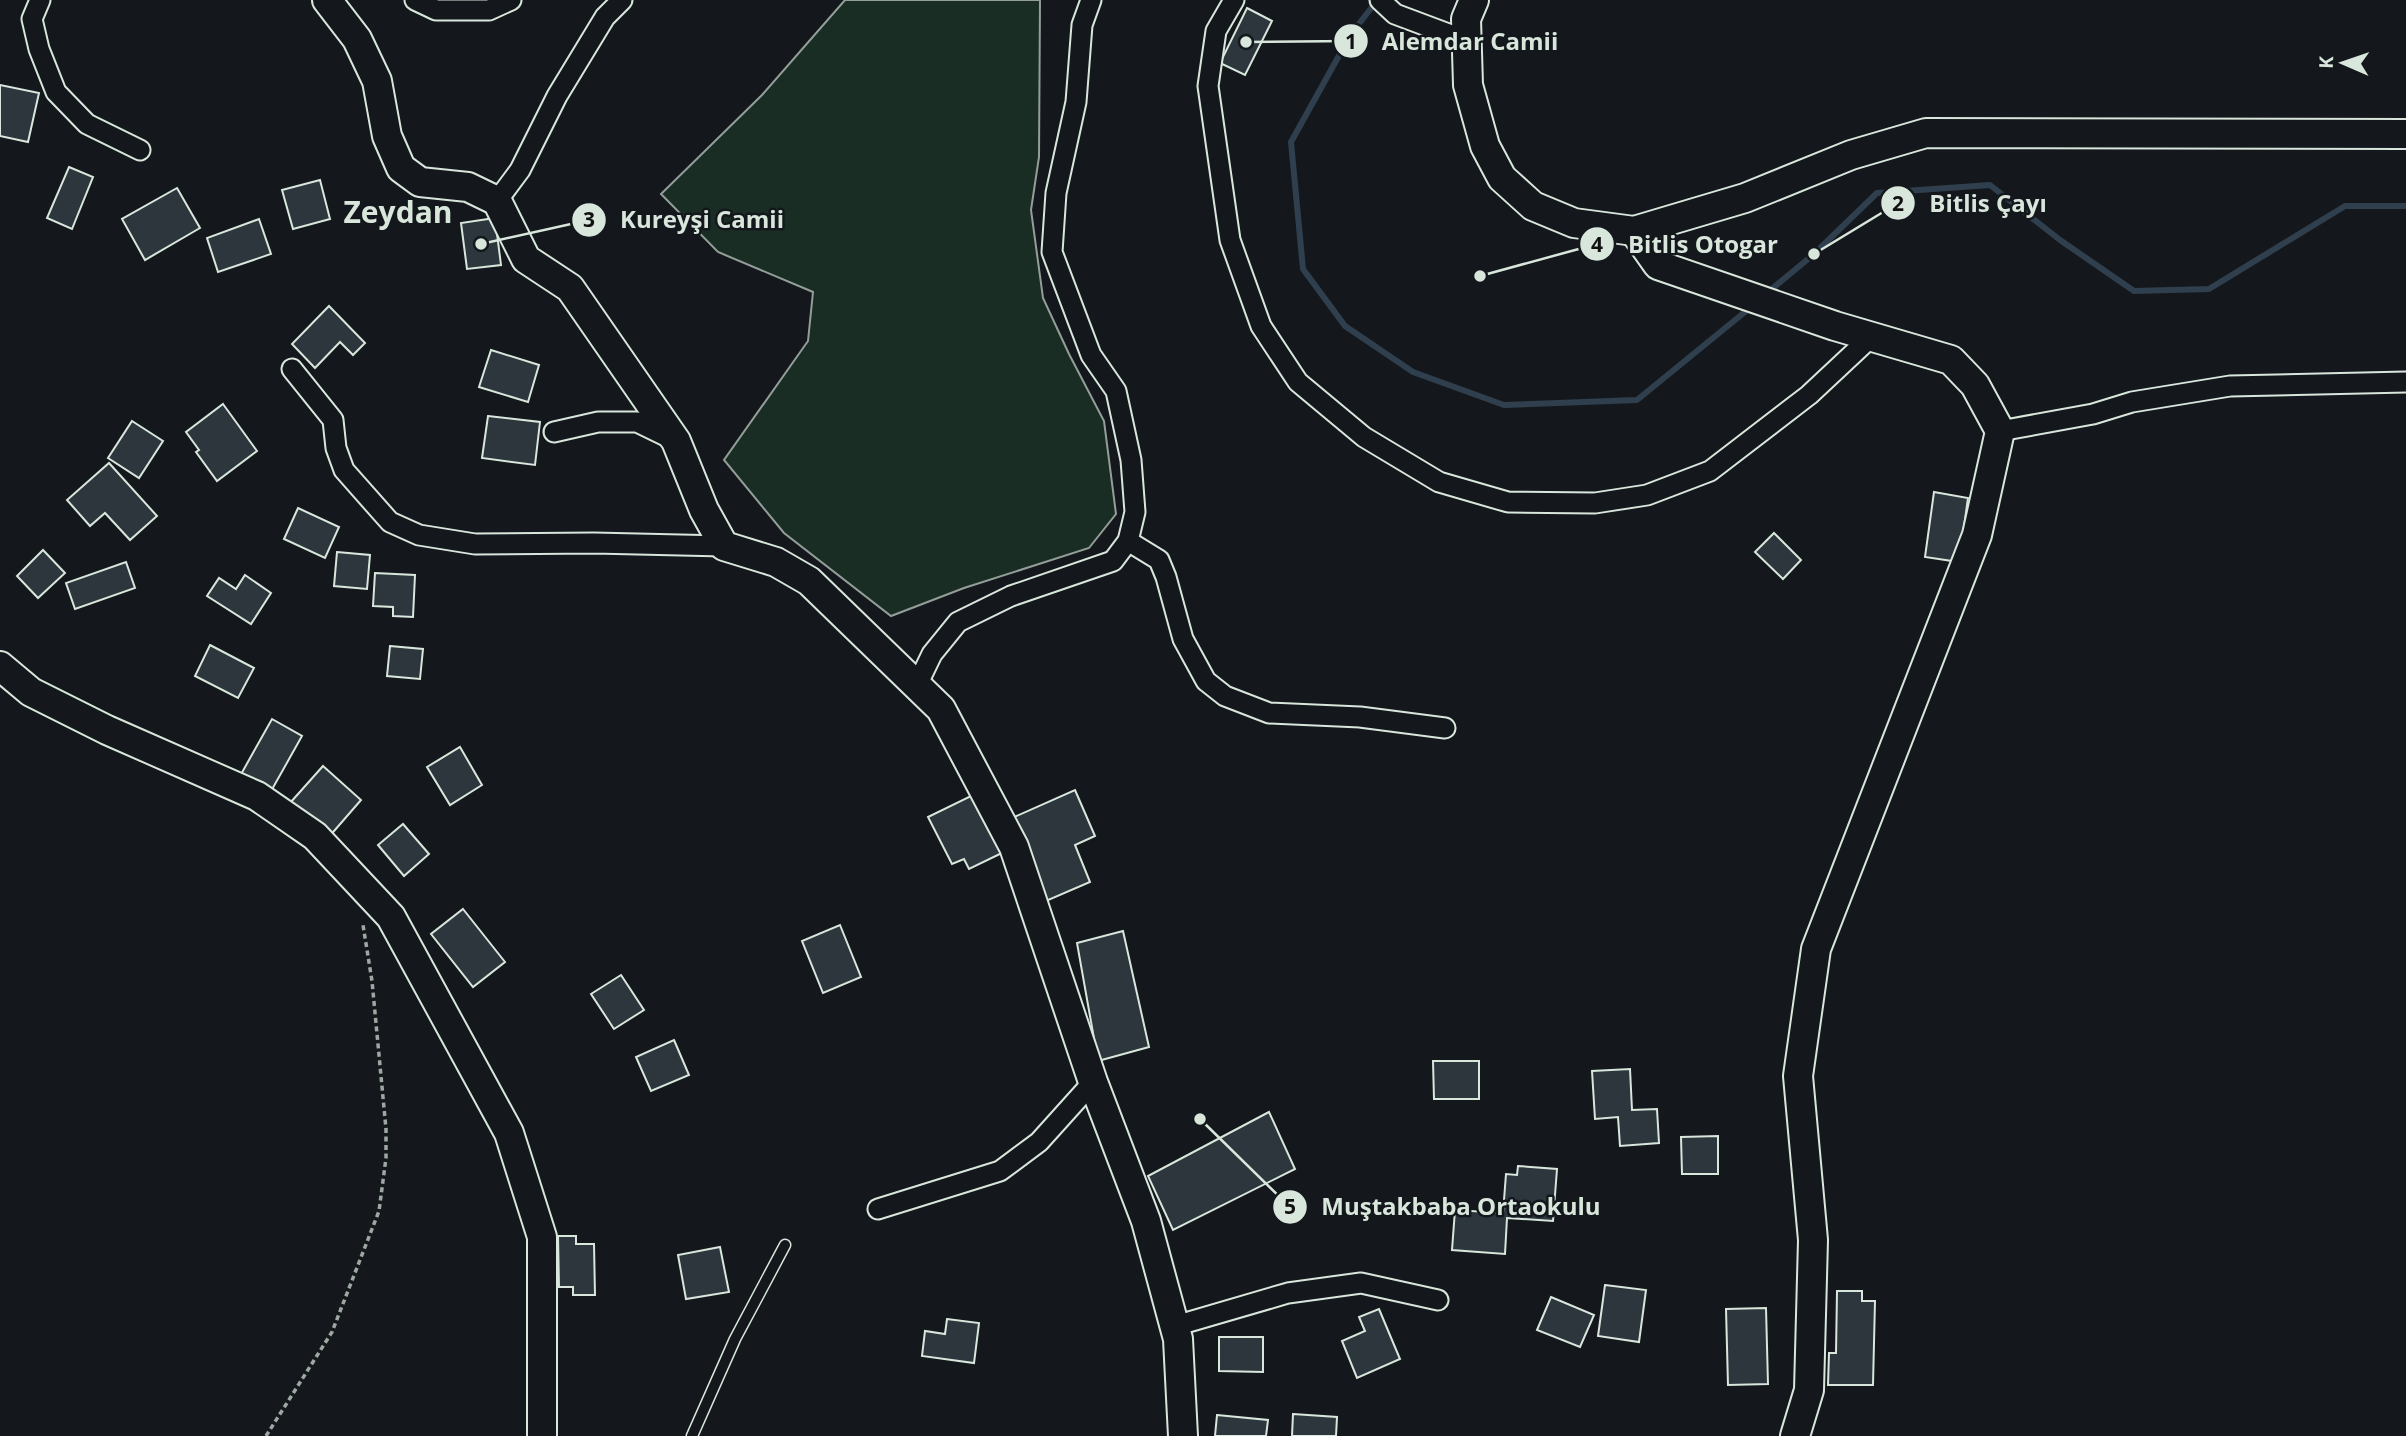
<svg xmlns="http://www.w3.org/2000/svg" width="2406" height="1436" viewBox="0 0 2406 1436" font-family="'Open Sans',sans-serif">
	<rect width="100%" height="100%" fill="#14181c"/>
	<!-- green -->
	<polygon fill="#1a2d24" stroke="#939e99" stroke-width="2" points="845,0 1040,0 1039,157 1031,210 1043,298 1069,354 1104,421 1116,514 1089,548 964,588 891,616 784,533 724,460 808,341 813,292 718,252 661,194 762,95"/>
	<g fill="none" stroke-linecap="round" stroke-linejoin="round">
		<!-- stream -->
		<g stroke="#2f3f4d" stroke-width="6">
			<polyline points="1376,2 1351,34 1291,142 1303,269 1345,326 1413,372 1504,405 1637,400 1751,307"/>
			<polyline points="1767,293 1814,254 1877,193 1990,185 2060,240 2134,291 2209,289 2345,206 2406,206"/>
		</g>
	</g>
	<!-- building -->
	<g fill="#2c363c" stroke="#d8e6dc" stroke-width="2">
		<polygon points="1247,8 1272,21 1245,75 1220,63"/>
		<polygon points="0,85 39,93 28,142 0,136"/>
		<polygon points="69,167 93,177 72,229 47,218"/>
		<polygon points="320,180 330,219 293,229 282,190"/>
		<polygon points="177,188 200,228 145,260 122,219"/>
		<polygon points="495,218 501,265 467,269 461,223"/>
		<polygon points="259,219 271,254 218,272 207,238"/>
		<polygon points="329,306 365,343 353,355 340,342 315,368 292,344"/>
		<polygon points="491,350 539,365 528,402 479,387"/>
		<polygon points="223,404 257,451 217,481 196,452 199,450 186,432"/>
		<polygon points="488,416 540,422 535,465 482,458"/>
		<polygon points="132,421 163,441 139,478 108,458"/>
		<polygon points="109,463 157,516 130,540 105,513 90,526 67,500"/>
		<polygon points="1934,492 1968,498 1959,562 1925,557"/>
		<polygon points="298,508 339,527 325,558 284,539"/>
		<polygon points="1774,533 1801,560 1783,579 1755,552"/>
		<polygon points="43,550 65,573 38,598 17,576"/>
		<polygon points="337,552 370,555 367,589 334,586"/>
		<polygon points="126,562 135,588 75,609 66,583"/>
		<polygon points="375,573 415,575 413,617 393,616 393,607 373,606"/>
		<polygon points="245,575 271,593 251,624 207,596 219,578 236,589"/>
		<polygon points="210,645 254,668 238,698 195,676"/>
		<polygon points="390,646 423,649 420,679 387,676"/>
		<polygon points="272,719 302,736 270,793 240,776"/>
		<polygon points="460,747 482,785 450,805 427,767"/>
		<polygon points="323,766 361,800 328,838 290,803"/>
		<polygon points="1075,790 1095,836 1075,845 1090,882 1039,904 1003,822"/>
		<polygon points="975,794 1004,852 969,869 964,859 952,864 928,817"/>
		<polygon points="403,824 429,854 404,876 378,845"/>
		<polygon points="463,909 505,962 473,987 431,934"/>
		<polygon points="840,925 861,977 823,993 802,941"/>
		<polygon points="1123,931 1149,1047 1098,1061 1077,943"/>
		<polygon points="621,975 644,1010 614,1029 591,994"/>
		<polygon points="674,1040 689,1075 651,1091 636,1057"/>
		<polygon points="1433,1061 1479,1061 1479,1099 1434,1099"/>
		<polygon points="1630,1069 1632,1110 1657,1109 1659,1143 1620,1146 1618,1117 1595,1119 1592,1071"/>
		<polygon points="1269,1112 1295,1169 1173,1230 1148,1176"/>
		<polygon points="1718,1136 1718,1174 1682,1174 1681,1137"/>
		<polygon points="1518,1166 1557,1169 1553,1221 1507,1218 1505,1254 1452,1250 1455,1210 1503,1213 1506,1174 1517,1175"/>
		<polygon points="558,1236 576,1236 576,1244 594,1244 595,1295 573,1295 573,1287 559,1287"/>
		<polygon points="720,1247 729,1292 686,1299 678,1255"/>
		<polygon points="1605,1285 1646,1290 1639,1342 1598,1336"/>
		<polygon points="1837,1291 1862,1291 1862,1301 1875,1301 1873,1385 1828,1385 1829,1353 1836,1353"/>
		<polygon points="1551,1297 1594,1315 1580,1347 1537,1330"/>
		<polygon points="1766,1308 1768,1384 1728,1385 1726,1309"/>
		<polygon points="1379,1309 1400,1359 1357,1378 1342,1341 1365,1331 1359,1317"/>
		<polygon points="947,1319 979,1323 974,1363 922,1356 925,1331 945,1334"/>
		<polygon points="1219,1337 1263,1337 1263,1372 1219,1371"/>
		<polygon points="1293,1414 1337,1417 1336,1436 1292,1436"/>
		<polygon points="1217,1415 1268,1420 1266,1436 1215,1436"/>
	</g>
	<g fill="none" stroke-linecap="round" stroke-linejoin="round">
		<!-- lane casing -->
		<g stroke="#d8e6dc" stroke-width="13">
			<polyline id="lane" points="692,1436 735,1339 785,1245"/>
		</g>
		<!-- street casing -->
		<g stroke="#d8e6dc" stroke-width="23">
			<g id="street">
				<polyline points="40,0 32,19 39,49 56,92 87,124 140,150"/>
				<polyline points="415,0 436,10 489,10 511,0"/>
				<polyline points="1234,0 1216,31 1208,86 1230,240 1261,326 1298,382 1364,437 1439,482 1508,502 1595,503 1647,495 1710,471 1809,395 1871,337"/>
				<polyline points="1380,0 1395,14 1467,41"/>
				<polyline points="497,201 520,170 557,96 605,17 622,0"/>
				<polyline points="292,369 333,420 336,448 344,470 390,522 419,535 475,544 594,543 724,546"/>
				<polyline points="2000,431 2093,414 2132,402 2230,386 2406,382"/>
				<polyline points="554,432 598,422 637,422 674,440"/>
				<polyline points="1128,541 1159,560 1166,577 1183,639 1206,681 1225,696 1269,713 1360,717 1445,728"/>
				<polyline points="917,685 932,654 958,622 1011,596 1113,561 1128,541 1135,512 1131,460 1116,391 1091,355 1052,252 1056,193 1076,102 1082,25 1091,0"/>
				<polyline points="878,1209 1000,1171 1039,1142 1093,1082"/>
				<polyline points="1175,1326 1288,1293 1361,1283 1438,1300"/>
			</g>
		</g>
		<!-- secondary casing -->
		<g stroke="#d8e6dc" stroke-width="32">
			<g id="secondary">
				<polyline points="327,0 357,39 377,81 387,136 401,168 420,182 468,187 497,201 526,259 570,288 676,441 704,510 724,546 776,562 809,581 941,709 1014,847 1093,1082 1146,1221 1178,1339 1183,1436"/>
				<polyline points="1474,0 1466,19 1468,85 1485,146 1502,178 1533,206 1574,223 1634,231 1745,198 1851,155 1926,133 2406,134"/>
				<polyline points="1634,231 1658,265 1835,326 1951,360 1975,385 2000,431 1977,535 1816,949 1798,1076 1813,1240 1809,1390 1795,1436"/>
				<polyline points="0,666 31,692 107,730 257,796 315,836 391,917 509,1133 542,1237 542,1436"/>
			</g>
		</g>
		<!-- path -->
		<polyline stroke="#9da8a2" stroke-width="3.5" stroke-dasharray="5 3.5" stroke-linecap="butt" points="266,1436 332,1332 379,1211 386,1158 386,1129 372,981 363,925"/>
		<!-- lane -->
		<use href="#lane" stroke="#14181c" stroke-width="10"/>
		<!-- street -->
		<use href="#street" stroke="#14181c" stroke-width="19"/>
		<!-- secondary -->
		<use href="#secondary" stroke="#14181c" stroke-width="28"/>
	</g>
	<g text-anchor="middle" stroke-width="5" stroke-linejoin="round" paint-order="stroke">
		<!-- district labels -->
		<g font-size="30" font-weight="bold" fill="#d8e6dc" stroke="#14181c">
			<text x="398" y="223">Zeydan</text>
		</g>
	</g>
	<!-- callouts -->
	<path fill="none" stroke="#d8e6dc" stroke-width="2.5" d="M1246 42L1351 41M1814 254L1898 203M481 244L589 220M1480 276L1597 244M1200 1119L1290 1207"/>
	<g fill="#d8e6dc" stroke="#14181c" stroke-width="2.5">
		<circle cx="1246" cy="42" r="7"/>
		<circle cx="1814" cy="254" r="7"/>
		<circle cx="481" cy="244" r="7"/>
		<circle cx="1480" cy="276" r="7"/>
		<circle cx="1200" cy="1119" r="7"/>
		<circle cx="1351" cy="41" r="18"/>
		<circle cx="1898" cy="203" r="18"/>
		<circle cx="589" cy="220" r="18"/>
		<circle cx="1597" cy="244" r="18"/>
		<circle cx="1290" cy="1207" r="18"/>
	</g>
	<g font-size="21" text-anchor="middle" font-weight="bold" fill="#111">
		<text x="1351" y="49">1</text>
		<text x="1898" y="211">2</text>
		<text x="589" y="227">3</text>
		<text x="1597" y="252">4</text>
		<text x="1290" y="1214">5</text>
	</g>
	<g font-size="24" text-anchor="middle" font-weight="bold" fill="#d8e6dc" stroke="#14181c" stroke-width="5" stroke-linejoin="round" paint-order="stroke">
		<text x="1470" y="50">Alemdar Camii</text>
		<text x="1988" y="212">Bitlis Çayı</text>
		<text x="702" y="228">Kureyşi Camii</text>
		<text x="1703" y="253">Bitlis Otogar</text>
		<text x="1461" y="1215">Muştakbaba Ortaokulu</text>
	</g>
	<!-- north arrow -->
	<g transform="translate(2343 63) rotate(272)" stroke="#14181c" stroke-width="5" paint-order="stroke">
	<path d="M0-5L12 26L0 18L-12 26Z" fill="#d8e6dc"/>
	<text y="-10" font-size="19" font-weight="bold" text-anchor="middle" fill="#d8e6dc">K</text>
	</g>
</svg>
